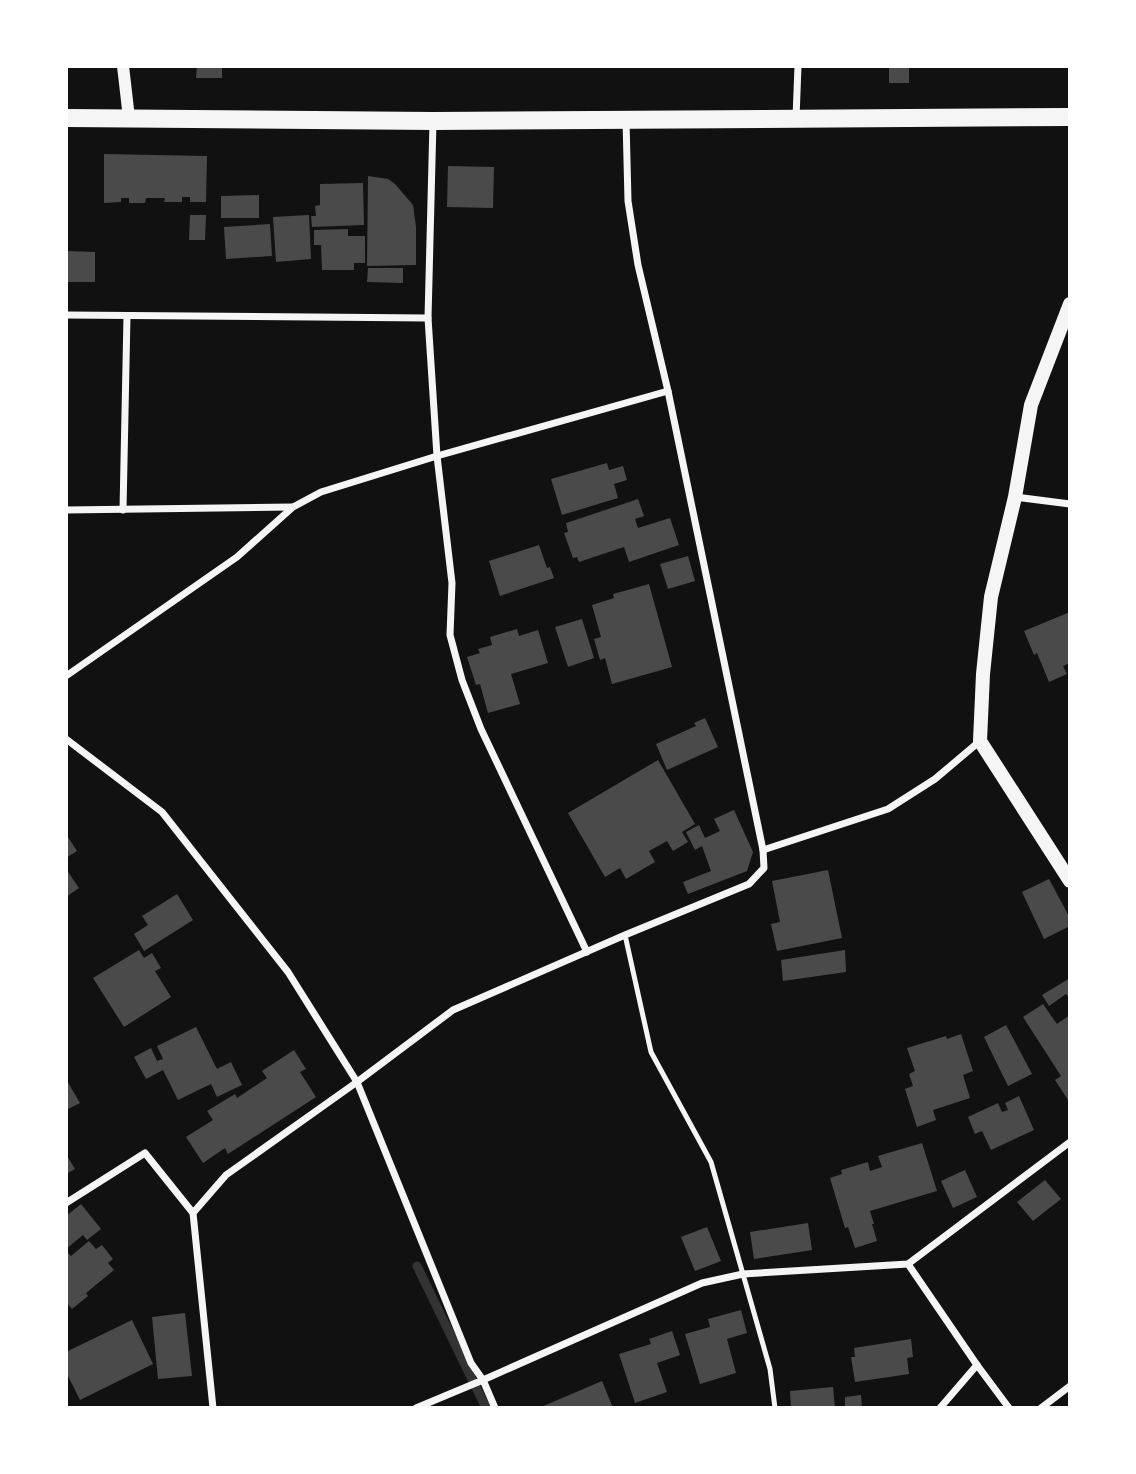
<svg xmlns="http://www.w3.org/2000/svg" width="1136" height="1474" viewBox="0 0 1136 1474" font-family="Jost,sans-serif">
	<rect width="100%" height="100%" fill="#111"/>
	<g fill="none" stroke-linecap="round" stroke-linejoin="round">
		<!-- stream -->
		<polyline stroke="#333" stroke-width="9" points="417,1266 486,1408"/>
	</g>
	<!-- building -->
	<g fill="#4a4a4a">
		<polygon points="197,66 222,66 222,78 196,78"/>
		<rect x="889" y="66" width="20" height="17"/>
		<polygon points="104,154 207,156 206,202 190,202 190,197 182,197 182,202 164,202 165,198 146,198 145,203 129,203 129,198 121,198 121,202 104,203"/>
		<polygon points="448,166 494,167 493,208 447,207"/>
		<polygon points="368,176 388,179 395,184 413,205 416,227 416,265 367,266"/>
		<polygon points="363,183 364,225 312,227 311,216 316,216 315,206 320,205 320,184"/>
		<polygon points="259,195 259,218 221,218 221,196"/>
		<polygon points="190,215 206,215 205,240 189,240"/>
		<polygon points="309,215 311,259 276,262 273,217"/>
		<polygon points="270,224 272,256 226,259 224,227"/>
		<polygon points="348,229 348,236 365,236 365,263 354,263 354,270 322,270 321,245 314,245 314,230"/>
		<polygon points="66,251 95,252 95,282 66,282"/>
		<polygon points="368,268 403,268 403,283 367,282"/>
		<polygon points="607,463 609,470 623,466 627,480 614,484 618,498 562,515 551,479"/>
		<polygon points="638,499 644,516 635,519 638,528 670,518 679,545 629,562 624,547 579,562 577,557 573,558 564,533 568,532 566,523"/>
		<polygon points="539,545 547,568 550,567 554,578 500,596 489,561"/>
		<polygon points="688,556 695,581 668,589 660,564"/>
		<polygon points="649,584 672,667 612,684 605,658 600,660 594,639 601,637 592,605 614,598 613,594"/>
		<polygon points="1070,612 1070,663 1063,666 1067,674 1049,682 1037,653 1034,655 1024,631"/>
		<polygon points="582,619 594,658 568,667 555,627"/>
		<polygon points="517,629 519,636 538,630 548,663 511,674 520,704 488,713 480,684 476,685 467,657 480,653 478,649 492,645 490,637"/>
		<polygon points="705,718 718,747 667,770 656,744 696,726 694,723"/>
		<polygon points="658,760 695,824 682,832 688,842 673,851 667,841 649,851 655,862 626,879 620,868 605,877 568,813"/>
		<polygon points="734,810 753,852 747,871 688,894 683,882 711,871 702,846 695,850 686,832 699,825 705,838 720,831 714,819"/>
		<polygon points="66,834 77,851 66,858"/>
		<polygon points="66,869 79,888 66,897"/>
		<polygon points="828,870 842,938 777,951 771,924 780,922 772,881"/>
		<polygon points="1049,879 1070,918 1070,926 1044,939 1022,892"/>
		<polygon points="177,894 193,920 144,951 134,934 148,925 142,916"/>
		<polygon points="139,950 144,958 152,953 161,968 155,971 171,997 124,1027 93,978"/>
		<polygon points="845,950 846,972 783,981 781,960"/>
		<polygon points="1070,978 1070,999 1066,994 1049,1006 1042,995"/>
		<polygon points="1043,1004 1057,1024 1070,1015 1070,1103 1055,1080 1061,1076 1023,1017"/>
		<polygon points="1006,1025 1032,1074 1008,1086 984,1037"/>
		<polygon points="196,1027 217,1069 231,1062 242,1085 217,1097 211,1084 178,1100 163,1070 146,1079 134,1057 151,1048 157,1061 163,1059 157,1046"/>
		<polygon points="961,1034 973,1071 963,1075 970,1098 933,1110 936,1120 917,1127 905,1089 913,1086 909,1074 915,1071 907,1048 946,1036 947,1039"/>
		<polygon points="294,1050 306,1069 300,1072 316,1097 228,1154 225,1148 203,1163 186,1137 213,1120 207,1111 235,1094 237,1098 267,1078 262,1071"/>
		<polygon points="66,1079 80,1103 66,1110"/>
		<polygon points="1019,1096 1034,1130 991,1150 982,1131 975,1134 968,1117 998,1103 1002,1112 1008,1110 1005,1103"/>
		<polygon points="922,1143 937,1191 870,1211 874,1224 872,1224 877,1241 855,1248 848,1227 845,1228 830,1178 842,1174 841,1170 868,1162 870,1171 882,1167 878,1156"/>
		<polygon points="66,1154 75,1169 66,1174"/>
		<polygon points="965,1170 977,1197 953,1208 941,1181"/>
		<polygon points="1045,1180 1061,1199 1033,1221 1017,1202"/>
		<polygon points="81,1204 101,1229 87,1240 83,1235 66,1249 66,1216"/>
		<polygon points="808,1223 812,1250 754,1259 750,1232"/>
		<polygon points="707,1227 721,1261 695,1271 681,1237"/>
		<polygon points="89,1241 96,1249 102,1245 113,1259 108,1263 114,1270 86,1293 88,1296 72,1309 66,1302 66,1251 71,1256"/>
		<polygon points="741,1310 747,1333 727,1339 736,1373 700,1384 685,1334 710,1327 708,1319"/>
		<polygon points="185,1313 192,1376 158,1379 152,1317"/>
		<polygon points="132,1320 153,1364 80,1400 66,1372 66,1352"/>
		<polygon points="672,1331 680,1355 657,1363 667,1392 635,1403 619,1354 651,1344 649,1339"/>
		<polygon points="911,1339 913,1357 907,1358 909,1374 855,1382 851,1357 855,1357 854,1348"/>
		<polygon points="602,1381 613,1408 541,1408 541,1407"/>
		<polygon points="833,1387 835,1408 791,1408 790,1391"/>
		<polygon points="861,1395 862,1408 845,1408 845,1397"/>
	</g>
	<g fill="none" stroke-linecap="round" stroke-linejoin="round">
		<!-- service -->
		<polyline stroke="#f5f5f5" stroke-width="5" points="625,935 651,1052 711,1162 770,1369 775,1408"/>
		<!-- minor -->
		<g stroke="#f5f5f5" stroke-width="7">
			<polyline points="796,118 798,66"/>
			<polyline points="433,122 428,318 437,456 452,583 450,635 462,680 481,729 587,952"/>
			<polyline points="66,315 428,318"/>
			<polyline points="1015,497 1070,504"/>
			<polyline points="66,510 292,507"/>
			<polyline points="123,510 127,316"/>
			<polyline points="66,676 237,557 293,507 321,492 437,456 668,391"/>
			<polyline points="66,739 162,812 288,972 357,1082 471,1363 483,1380 495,1408"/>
			<polyline points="763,850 888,809 935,779 980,741"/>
			<polyline points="66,1203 145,1153 193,1213 213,1408"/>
			<polyline points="193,1213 226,1175 357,1082 453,1010 625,935 749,884 764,868 763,850 668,391 638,265 628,201 626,120"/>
			<polyline points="908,1264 977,1365 1009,1408"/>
			<polyline points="416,1408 483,1380 702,1283 743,1274 908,1264 1070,1142"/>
			<polyline points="940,1408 977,1365"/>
			<polyline points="1041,1408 1070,1386"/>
		</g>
		<!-- tertiary -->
		<polyline stroke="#f5f5f5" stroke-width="12" points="123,66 129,118"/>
		<!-- secondary -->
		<polyline stroke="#f5f5f5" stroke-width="14" points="1070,304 1031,405 1015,497 991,597 983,674 980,741 1070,881"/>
		<!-- primary -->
		<polyline stroke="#f5f5f5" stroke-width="18" points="66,118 433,121 1070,117"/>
	</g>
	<!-- border -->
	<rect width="1136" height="1474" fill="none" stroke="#ffffff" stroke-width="136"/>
</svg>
